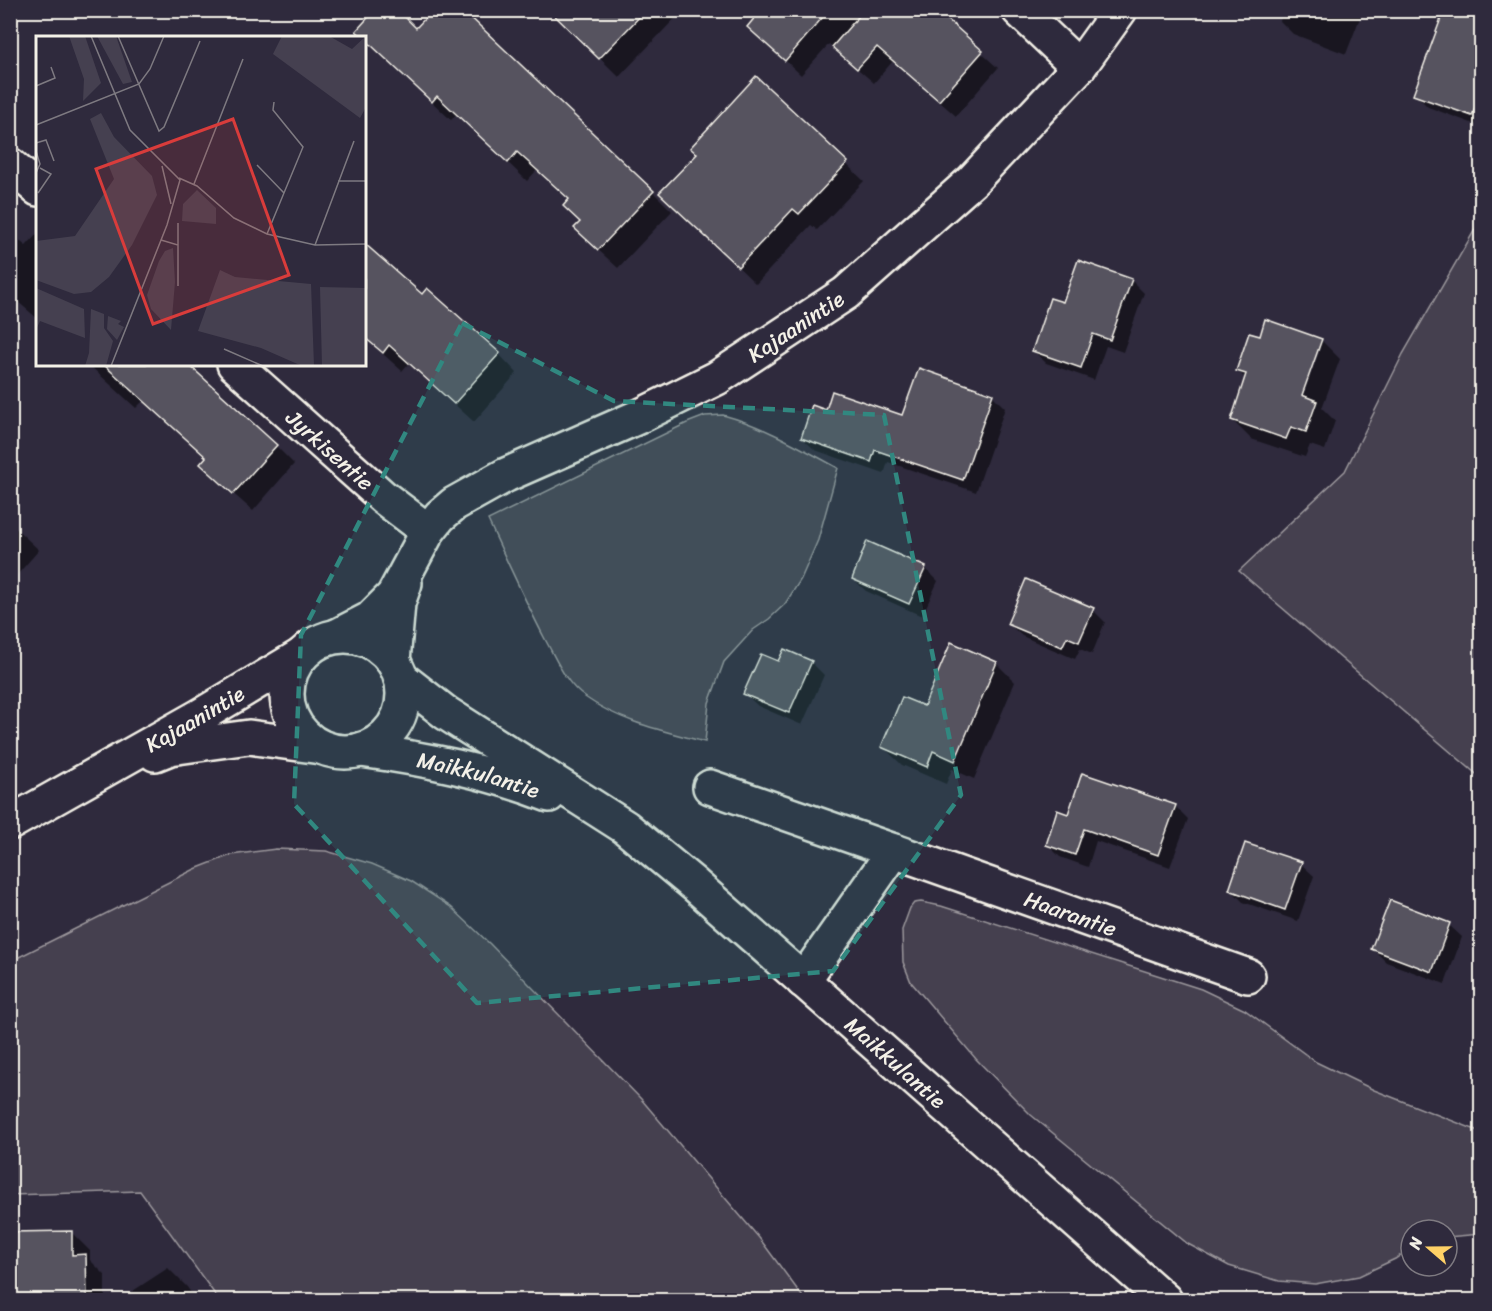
<svg xmlns="http://www.w3.org/2000/svg" width="1492" height="1311" viewBox="0 0 1492 1311" font-family="Sriracha,sans-serif">
	<rect width="100%" height="100%" fill="#2f2a3d"/>
	<filter id="ink" filterUnits="userSpaceOnUse"><feTurbulence type="fractalNoise" baseFrequency=".0167" numOctaves="2"/><feDisplacementMap in="SourceGraphic" scale="12" xChannelSelector="R" yChannelSelector="G"/><feConvolveMatrix kernelMatrix="1 2 1 2 8 2 1 2 1" color-interpolation-filters="sRGB"/></filter>
	<g filter="url(#ink)">
		<!-- green -->
		<g fill="#454050" stroke="#9c989c" stroke-width="1.5">
			<polygon points="1481,219 1481,778 1239,571 1345,471 1403,354"/>
			<path d="M723,415C764,426 801,448 838,468L818,540L801,579L785,604L769,619L753,630L724,662L709,703L705,742C664,731 620,722 585,697C566,684 557,661 546,641C525,601 507,561 488,520L687,423L705,416Z"/>
			<polygon points="276,849 326,851 372,864 411,881 451,907 490,944 641,1099 760,1239 805,1300 219,1300 140,1191 11,1195 11,961 195,869 231,855"/>
			<polygon points="921,902 941,906 1201,989 1245,1010 1316,1062 1374,1090 1481,1132 1481,1234 1447,1237 1447,1230 1411,1230 1411,1248 1395,1259 1359,1276 1315,1284 1279,1281 1229,1266 1188,1244 1031,1115 976,1059 911,982 903,962 902,930 910,908 914,903"/>
		</g>
		<!-- shadow -->
		<g fill="#0007" fill-rule="evenodd">
			<polygon points="551,10 683,10 619,77"/>
			<polygon points="763,10 934,10 998,68 956,116 893,61 874,83 829,44 801,75 749,27"/>
			<polygon points="1284,10 1363,10 1346,54 1293,34 1280,21"/>
			<polygon points="1482,10 1482,127 1428,107 1415,94"/>
			<polygon points="416,30 653,192 672,211 618,268 595,247 570,200 537,170 527,181 457,114 451,120 377,50"/>
			<polygon points="757,78 864,181 817,230 811,225 756,284 679,210 699,154"/>
			<polygon points="10,233 26,246 38,233 38,319 10,295"/>
			<polygon points="1131,280 1144,293 1123,352 1106,346 1094,380 1046,363 1034,351 1064,304"/>
			<polygon points="422,296 499,354 517,373 474,422 409,363 402,371 364,337"/>
			<path d="M1260,338L1321,340L1340,359L1322,408L1335,421L1325,450L1310,445L1305,457L1251,439L1232,420L1246,379L1237,370ZM1316,349H1320L1300,403L1298,402Z"/>
			<polygon points="88,364 154,364 276,446 294,464 253,511 221,483 207,458 143,401 136,408"/>
			<polygon points="992,395 1005,408 976,492 888,462 884,474 815,450 802,438 826,412 903,417"/>
			<polygon points="10,523 39,550 10,583"/>
			<polygon points="925,568 938,581 922,616 866,591 853,579"/>
			<polygon points="1093,610 1105,622 1092,654 1080,649 1075,659 1022,636 1009,624"/>
			<polygon points="811,662 824,675 802,725 758,706 745,694 779,663"/>
			<polygon points="996,663 1015,682 974,779 952,769 946,784 902,765 883,747 925,708"/>
			<polygon points="1175,806 1188,819 1170,867 1096,841 1088,867 1060,857 1047,844 1069,816"/>
			<polygon points="1301,864 1314,876 1298,921 1243,902 1231,890"/>
			<polygon points="1391,902 1449,925 1462,937 1445,984 1386,962 1373,949"/>
			<polygon points="71,1232 90,1251 90,1260 105,1275 105,1300 10,1300 10,1234"/>
			<polygon points="168,1268 187,1287 196,1300 119,1300"/>
		</g>
		<!-- building -->
		<g fill="#56525f" stroke="#f4f1e8" stroke-width="1.5">
			<polygon points="375,10 398,10 416,28 433,10 463,10 654,191 598,250 574,228 580,222 563,206 569,199 517,152 508,163 437,96 432,102 356,31"/>
			<polygon points="549,10 646,10 599,59"/>
			<polygon points="761,10 829,10 785,61 747,27"/>
			<polygon points="864,10 937,10 983,51 939,101 877,47 857,69 832,47"/>
			<polygon points="1444,10 1482,10 1482,90 1472,116 1413,95"/>
			<polygon points="756,76 848,162 799,214 793,209 738,267 659,193 697,154 690,148"/>
			<polygon points="364,243 422,294 427,288 500,353 454,404 389,345 383,353 364,337"/>
			<polygon points="1078,260 1132,279 1110,340 1093,334 1081,368 1032,351 1050,298 1063,302"/>
			<polygon points="1265,319 1322,339 1302,395 1317,401 1306,432 1291,427 1286,439 1231,420 1246,374 1236,371 1249,333 1260,336"/>
			<polygon points="103,364 188,364 277,445 233,494 200,464 206,457"/>
			<polygon points="919,368 993,394 963,480 875,450 871,462 801,438 812,405 826,410 832,391 902,415"/>
			<polygon points="867,541 926,567 909,604 852,579"/>
			<polygon points="1026,579 1094,608 1079,642 1067,637 1062,647 1007,624"/>
			<polygon points="951,642 997,662 955,761 933,751 927,767 881,747 902,697 924,706"/>
			<polygon points="784,649 812,661 789,713 743,694 761,654 778,661"/>
			<polygon points="1082,773 1176,805 1158,855 1084,829 1075,855 1046,845 1057,810 1068,814"/>
			<polygon points="1245,843 1302,862 1285,910 1229,890"/>
			<polygon points="1390,900 1450,923 1432,972 1371,949"/>
			<polygon points="72,1231 72,1255 86,1254 87,1300 10,1300 10,1232"/>
		</g>
		<g fill="none" stroke-linecap="round" stroke-linejoin="round">
			<!-- minor casing -->
			<g stroke="#f4f1e8" stroke-width="38">
				<g id="minor">
					<polyline points="1019,10 1079,67"/>
					<polyline points="10,165 38,189"/>
					<path id="s1" d="M234,364L383,497L428,531"/>
					<polyline points="710,787 894,851"/>
					<path id="s2" d="M803,981L894,851L1248,976"/>
				</g>
			</g>
			<!-- tertiary casing -->
			<g stroke="#f4f1e8" stroke-width="38">
				<g id="tertiary">
					<path id="s3" d="M337,636L370,619L393,596L428,531L440,516L454,504L506,475L638,417L717,378L846,293L972,181L1079,67L1120,10"/>
					<polyline points="393,661 398,603 405,583"/>
				</g>
			</g>
			<!-- secondary casing -->
			<g stroke="#f4f1e8" stroke-width="38">
				<g id="secondary">
					<circle cx="345" cy="694" r="58"/>
					<path id="s4" d="M401,678L446,713L625,827L695,885L1165,1300"/>
					<path id="s5" d="M361,750C425,759 488,771 549,795"/>
					<polyline points="155,754 170,748 249,737 321,747"/>
					<path id="s6" d="M10,823L200,716L302,655"/>
				</g>
			</g>
			<!-- minor -->
			<use href="#minor" stroke="#2f2a3d" stroke-width="33"/>
			<!-- tertiary -->
			<use href="#tertiary" stroke="#2f2a3d" stroke-width="33"/>
			<!-- secondary -->
			<use href="#secondary" stroke="#2f2a3d" stroke-width="33"/>
		</g>
	</g>
	<!-- marked area -->
	<path fill="#318880" fill-opacity="0.2" stroke="#318880" stroke-width="4.5" stroke-dasharray="12 8" stroke-linejoin="round" d="M462,323L614,401L884,415L961,795L833,971L477,1003L294,804L301,635Z"/>
	<g text-anchor="middle" stroke-width="4.5" stroke-linejoin="round" paint-order="stroke">
		<!-- street labels -->
		<g font-size="22" fill="#f4f1e8" stroke="#2f2a3d">
			<text dy="8" stroke="none"><textPath href="#s3" startOffset="567">Kajaanintie</textPath></text>
			<text dy="8" stroke="none"><textPath href="#s1" startOffset="129">Jyrkisentie</textPath></text>
			<text dy="8" stroke="none"><textPath href="#s6" startOffset="212">Kajaanintie</textPath></text>
			<text dy="8" stroke="none"><textPath href="#s5" startOffset="120">Maikkulantie</textPath></text>
			<text dy="8" stroke="none"><textPath href="#s2" startOffset="346">Haarantie</textPath></text>
			<text dy="8" stroke="none"><textPath href="#s4" startOffset="628">Maikkulantie</textPath></text>
		</g>
	</g>
	<!-- overview -->
	<g transform="translate(36 36)">
		<rect width="330" height="330" fill="#2f2a3d"/>
		<path d="M33,0H49L65,47L47,65L48,43ZM61,0H80L96,46L87,48ZM246,0H293L316,13L330,0V71L324,82L237,18ZM65,77L78,101L116,140L121,159L96,209L73,241L55,256L38,258L0,244V205L39,200L78,143L54,83ZM161,154L180,172V188L146,185L147,168ZM137,212L139,246L135,294L115,273L111,259L123,225L129,215ZM184,234L199,241L275,248L278,330H266L225,312L162,295ZM284,251L330,252V330H286ZM0,252L48,273L49,302L4,285L0,294ZM55,273L68,278V292L77,305L70,330H49L53,317ZM72,280L85,285L82,288L88,291L81,304L71,293Z" fill="#454050"/>
		<path fill="none" stroke="#7e7a81" stroke-width="1.5" d="M55,0L94,94L144,144L131,189L75,330M82,0L123,95L128,91L164,5M0,50L19,42L15,31M0,89L103,48L114,33L128,0M0,107L10,104L18,125M0,115L4,128L0,137M221,129L248,157M126,130L135,168M143,142L161,150L198,182L231,198L279,209L330,208M302,145H330M158,148L207,23M2,157L15,138L4,132M142,187V209M231,198L267,111L237,74L238,66M125,204L142,209V250M279,209L318,105M188,313L227,330"/>
		<path fill="#d93c3b" fill-opacity="0.15" stroke="#d93c3b" stroke-width="3" d="M197,83L253,239L117,288L60,133Z"/>
		<rect width="330" height="330" fill="none" stroke="#f4f1e8" stroke-width="3"/>
	</g>
	<!-- margin -->
	<rect width="1492" height="1311" fill="none" stroke="#2f2a3d" stroke-width="36"/>
	<rect x="18" y="18" width="1456" height="1275" fill="none" stroke="#f4f1e8" stroke-width="2" filter="url(#ink)"/>
	<!-- north arrow -->
	<g transform="translate(1429 1248) rotate(290)"><circle r="28" fill="#2f2a3d" stroke="#7e7a81" stroke-width="1.5"/>
	<path d="M0-4.5L10 22L0 15L-10 22Z" fill="#ffd166"/>
	<text y="-9" font-size="16" font-weight="bold" text-anchor="middle" fill="#f4f1e8">N</text>
	</g>
</svg>
